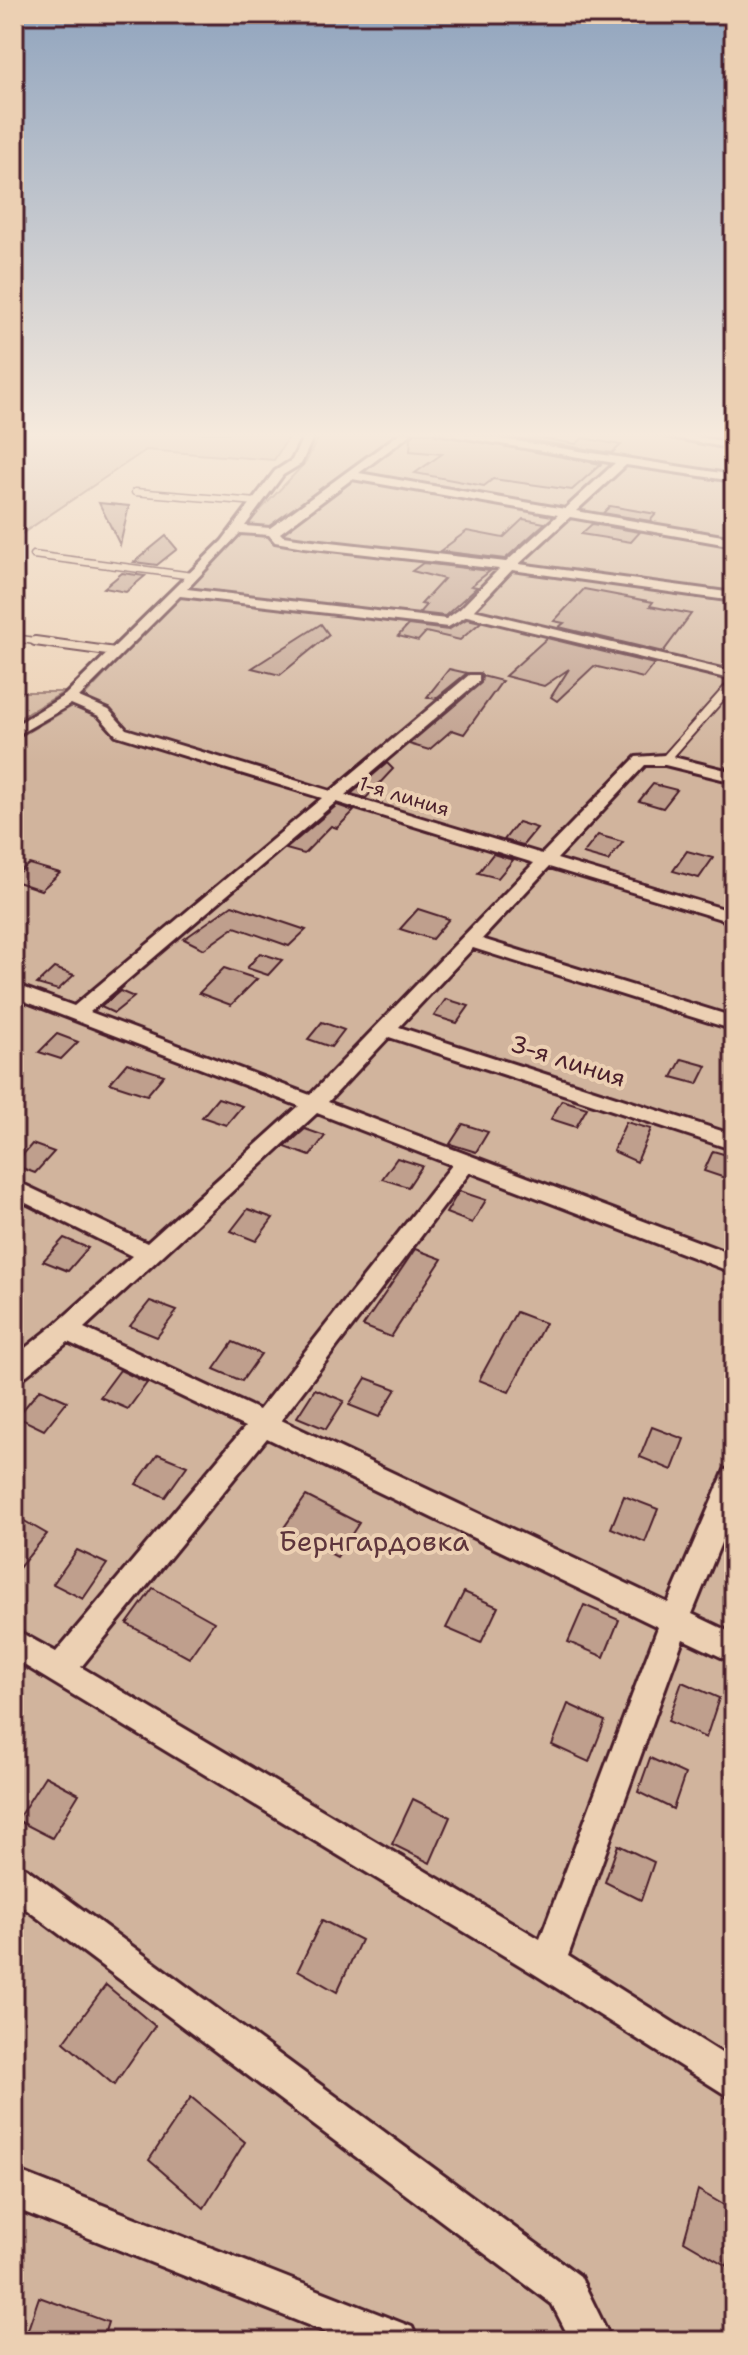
<svg xmlns="http://www.w3.org/2000/svg" width="748" height="2355" viewBox="0 0 748 2355" font-family="'Shantell Sans',sans-serif">
	<rect width="100%" height="100%" fill="#ecd0b3"/>
	<filter id="ink" filterUnits="userSpaceOnUse"><feTurbulence type="fractalNoise" baseFrequency=".0125" numOctaves="2"/><feDisplacementMap in="SourceGraphic" scale="16" xChannelSelector="R" yChannelSelector="G"/><feConvolveMatrix kernelMatrix="1 2 1 2 8 2 1 2 1" color-interpolation-filters="sRGB"/></filter>
	<g filter="url(#ink)">
		<!-- green -->
		<g fill="#d1b49d" stroke="#8e6a64" stroke-width="2">
			<polygon points="14,433 291,433 274,460 146,450 14,539"/>
			<polygon points="321,433 734,433 734,2341 14,2341 14,740 78,703 306,462"/>
			<polygon points="14,692 64,692 14,721"/>
		</g>
		<!-- building -->
		<g fill="#bf9f8d" stroke="#4a1f2b" stroke-width="2">
			<polygon points="415,433 432,433 601,464 572,490 493,479 484,486 415,473 442,454 410,451 411,438"/>
			<polygon points="485,433 509,433 576,444 583,438 621,445 612,453"/>
			<polygon points="99,503 129,506 120,545"/>
			<polygon points="610,506 656,514 650,521 603,513"/>
			<polygon points="523,519 545,523 505,559 440,551 467,531 503,538"/>
			<polygon points="592,524 640,532 631,542 581,534"/>
			<polygon points="166,536 177,549 157,565 134,562"/>
			<polygon points="423,563 490,571 471,586 477,587 445,616 419,613 426,605 421,604 444,579 412,571"/>
			<polygon points="122,573 145,576 126,592 104,588"/>
			<polygon points="584,589 653,602 650,606 691,614 663,652 559,627 564,623 554,621"/>
			<polygon points="467,619 481,622 460,640 426,632 418,641 398,636 408,625 448,630"/>
			<polygon points="321,624 329,635 280,675 252,668"/>
			<polygon points="547,638 654,664 643,678 594,666 557,701 551,697 569,669 544,686 505,676"/>
			<polygon points="449,669 467,673 435,699 427,697"/>
			<polygon points="482,676 502,681 464,734 452,730 429,750 409,744 481,683"/>
			<polygon points="387,763 393,769 366,798 351,794"/>
			<polygon points="653,784 677,790 663,808 639,801"/>
			<polygon points="337,805 354,811 337,828 331,826 304,854 286,849"/>
			<polygon points="518,822 537,828 523,845 504,840"/>
			<polygon points="598,835 623,842 608,861 583,854"/>
			<polygon points="687,851 713,858 699,878 673,871"/>
			<polygon points="493,854 513,860 498,878 478,873"/>
			<polygon points="29,864 60,873 41,890 14,881 14,876"/>
			<polygon points="232,905 306,930 289,946 235,927 204,949 184,939"/>
			<polygon points="418,909 449,919 432,939 400,929"/>
			<polygon points="260,953 282,960 268,975 247,968"/>
			<polygon points="54,968 74,975 58,990 37,984"/>
			<polygon points="224,968 257,979 231,1005 199,993"/>
			<polygon points="120,991 134,997 114,1013 101,1007"/>
			<polygon points="446,999 469,1006 457,1023 434,1016"/>
			<polygon points="322,1022 344,1030 331,1047 308,1039"/>
			<polygon points="57,1034 78,1042 61,1059 39,1052"/>
			<polygon points="682,1059 707,1066 698,1084 672,1077"/>
			<polygon points="127,1063 164,1075 147,1095 110,1083"/>
			<polygon points="218,1098 242,1106 226,1125 202,1117"/>
			<polygon points="562,1100 587,1108 576,1127 551,1119"/>
			<polygon points="626,1122 651,1129 637,1162 613,1151"/>
			<polygon points="463,1124 488,1132 476,1152 450,1144"/>
			<polygon points="305,1129 325,1136 310,1156 285,1147"/>
			<polygon points="32,1144 54,1152 35,1173 14,1165"/>
			<polygon points="713,1151 734,1157 734,1181 704,1171"/>
			<polygon points="397,1158 422,1166 408,1187 382,1179"/>
			<polygon points="459,1191 486,1200 472,1223 446,1213"/>
			<polygon points="248,1209 273,1218 256,1241 231,1231"/>
			<polygon points="64,1238 88,1248 68,1271 43,1261"/>
			<polygon points="415,1249 442,1259 391,1337 363,1326"/>
			<polygon points="150,1301 177,1311 157,1337 130,1326"/>
			<polygon points="516,1312 545,1323 509,1392 479,1380"/>
			<polygon points="233,1342 261,1354 242,1381 214,1369"/>
			<polygon points="120,1370 147,1383 128,1409 100,1397"/>
			<polygon points="366,1378 396,1389 379,1417 349,1405"/>
			<polygon points="40,1389 67,1401 44,1430 17,1417"/>
			<polygon points="315,1389 344,1401 326,1429 297,1417"/>
			<polygon points="652,1427 684,1439 672,1470 640,1457"/>
			<polygon points="158,1454 187,1466 165,1497 136,1484"/>
			<polygon points="306,1496 359,1523 337,1557 283,1529"/>
			<polygon points="624,1496 658,1509 645,1542 611,1528"/>
			<polygon points="14,1515 47,1534 14,1574"/>
			<polygon points="77,1550 107,1564 83,1599 53,1584"/>
			<polygon points="153,1588 214,1622 189,1658 127,1624"/>
			<polygon points="464,1592 498,1607 481,1643 446,1628"/>
			<polygon points="584,1605 619,1620 604,1657 568,1642"/>
			<polygon points="682,1682 719,1698 706,1738 668,1721"/>
			<polygon points="568,1704 605,1721 589,1762 552,1745"/>
			<polygon points="650,1758 685,1774 673,1809 638,1792"/>
			<polygon points="45,1776 79,1794 52,1838 17,1820"/>
			<polygon points="413,1799 450,1817 430,1863 392,1844"/>
			<polygon points="618,1845 654,1862 641,1900 605,1882"/>
			<polygon points="322,1920 361,1940 337,1992 298,1970"/>
			<polygon points="106,1985 155,2026 114,2085 64,2042"/>
			<polygon points="191,2097 245,2142 204,2208 149,2160"/>
			<polygon points="698,2190 734,2211 734,2239 727,2266 684,2241"/>
			<polygon points="39,2297 108,2322 102,2341 24,2341"/>
		</g>
		<g fill="none" stroke-linecap="round" stroke-linejoin="round">
			<!-- lane-far1 casing -->
			<g stroke="#4a1f2b" stroke-width="9">
				<g id="lane-far1">
					<polyline points="135,492 257,502"/>
					<polyline points="33,555 193,576"/>
					<polyline points="14,638 49,643"/>
				</g>
			</g>
			<!-- lane casing -->
			<g stroke="#4a1f2b" stroke-width="12">
				<g id="lane">
					<polyline points="35,641 115,652"/>
					<polyline points="665,760 734,682"/>
				</g>
			</g>
			<!-- street casing -->
			<g stroke="#4a1f2b" stroke-width="6">
				<g id="street">
					<path d="M305,433H315L301,464L283,475L245,526L270,528L400,433H412L359,473L565,509L615,463L435,433H463L734,475V481L626,465L576,511L734,538V546L570,517L519,564L734,593V601L512,570L474,610L734,672V680L467,616L448,627L180,596L79,697L109,710L126,729L331,791L469,675H479V681L345,795L542,854L636,757L665,755L734,772V782L665,765H645L557,859L734,912V923L549,867L482,939L734,1017V1030L473,948L399,1027L734,1135V1150L389,1037L328,1102L734,1255V1273L470,1172L281,1420L668,1603L725,1470L734,1467V1511L692,1614L734,1634V1663L683,1639L568,1956L734,2061V2100L536,1975L14,1659V1629L56,1652L245,1427L68,1342L23,1378L14,1381V1357L57,1323L132,1256L14,1197V1180L147,1243L299,1106L14,997V984L74,1006L322,798L116,735L99,716L71,704L14,737V726L65,695L222,541L275,471L292,460ZM352,479L558,515L506,562L304,539L283,536L280,533ZM240,533L269,535L275,542L304,547L499,569L460,609L446,619L187,589ZM336,802L534,863L310,1095L90,1012ZM317,1113L452,1165L259,1410L84,1328ZM267,1438L658,1627L540,1939L81,1667Z"/>
					<polygon points="649,433 675,433 734,443 734,449"/>
					<polygon points="14,1864 26,1868 580,2276 612,2341 571,2341 552,2304 14,1900"/>
					<polygon points="14,2170 412,2327 418,2341 348,2341 14,2208"/>
				</g>
			</g>
			<!-- lane-far1 -->
			<use href="#lane-far1" stroke="#ecd0b3" stroke-width="6"/>
			<!-- lane -->
			<use href="#lane" stroke="#ecd0b3" stroke-width="8"/>
			<!-- street -->
			<use href="#street" fill="#ecd0b3" fill-rule="evenodd"/>
		</g>
	</g>
	<!-- sky -->
	<linearGradient id="sky" x2="0" y2="1"><stop stop-color="#90a4be"/><stop offset="0.57" stop-color="#f6eadd"/><stop offset="1" stop-color="#f6eadd" stop-opacity="0"/></linearGradient>
	<rect width="748" height="763" fill="url(#sky)"/>
	<g text-anchor="middle" stroke-width="8" stroke-linejoin="round" paint-order="stroke">
		<!-- far-street labels -->
		<g font-size="20" fill="#4a1f2b" stroke="#ecd0b3">
			<text transform="translate(404 796) rotate(17)" y="7">1-я линия</text>
		</g>
		<!-- street labels -->
		<g font-size="24" fill="#4a1f2b" stroke="#ecd0b3">
			<text transform="translate(568 1061) rotate(18)" y="8">3-я линия</text>
		</g>
		<!-- near-park labels -->
		<g font-size="28" fill="#5e353c" stroke="#ecd0b3">
			<text x="374" y="1551">Бернгардовка</text>
		</g>
	</g>
	<!-- margin -->
	<rect width="748" height="2355" fill="none" stroke="#ecd0b3" stroke-width="48"/>
	<rect x="24" y="24" width="700" height="2307" fill="none" stroke="#4a1f2b" stroke-width="3" filter="url(#ink)"/>
</svg>
